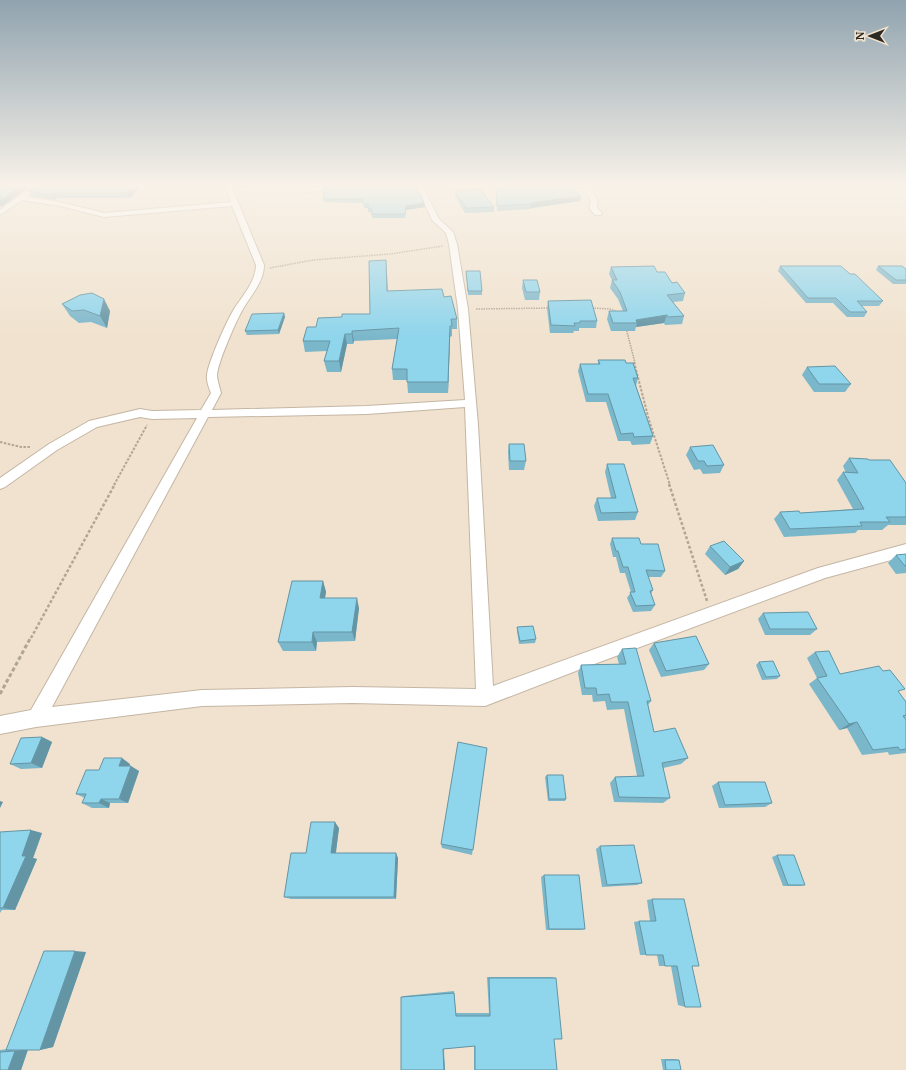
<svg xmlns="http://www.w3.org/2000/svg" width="906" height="1070" viewBox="0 0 906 1070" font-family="'Noto Serif',serif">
	<rect width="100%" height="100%" fill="#f0e2ce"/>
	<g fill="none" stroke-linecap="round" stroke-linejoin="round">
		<!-- street casing -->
		<g stroke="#c4b6a4" stroke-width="2">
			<g id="street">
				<path d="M31,187H39L27,197L60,202L104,213L231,202L225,187L264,189L331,187L330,189L328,190C296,194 265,193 233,190L264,265C264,282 251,295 243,309C236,321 218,362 217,375C217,380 220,388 221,393L212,410L367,406L465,400L458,309L449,244L446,233L432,220L417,187H423L439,219L453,232L457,244L468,309L478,425L493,686L818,568L906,544V556L825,578L581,669L485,706L352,703L202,706L36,727L0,734V716L31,710L197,418L152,419L140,417L97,427L57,450L5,487L0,489V478L49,444L89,421L140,409L152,411L201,410L211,393C209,388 206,380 207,375C208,363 228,317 236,306C244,294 256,280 256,265L232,206L104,217L60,206L22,200L0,215V210ZM465,407L476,689L352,687L202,690L52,707L208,417L367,414Z"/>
				<polygon points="584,187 590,187 598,201 597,203 597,208 602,213 601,215 595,215 590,209 590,203 591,201"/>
			</g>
		</g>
		<!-- path-far3 -->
		<g stroke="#b1a696" stroke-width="1.5" stroke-dasharray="1.5 1" stroke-linecap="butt">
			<polyline points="270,268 313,260 390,254 443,246"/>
			<polyline points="592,308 611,309 619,313"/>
			<polyline points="476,309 551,308"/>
			<polyline points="626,328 635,363"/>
		</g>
		<!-- path-far2 -->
		<g stroke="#b1a696" stroke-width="2" stroke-dasharray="2.5 1.5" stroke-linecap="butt">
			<polyline points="634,362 649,420 670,485"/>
			<polyline points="0,442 21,447 31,447"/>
			<polyline points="114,485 147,425"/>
		</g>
		<!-- path-far1 -->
		<g stroke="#b1a696" stroke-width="2.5" stroke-dasharray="3 2" stroke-linecap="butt">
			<polyline points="669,484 707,601"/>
			<polyline points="31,638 115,484"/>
		</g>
		<!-- path -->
		<polyline stroke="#b1a696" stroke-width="3" stroke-dasharray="4 2.5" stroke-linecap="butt" points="0,694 31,637"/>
		<!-- street -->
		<use href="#street" fill="#fff" fill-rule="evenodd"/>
	</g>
	<!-- wall -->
	<g fill="#7bb7cb">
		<polygon points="32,187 140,187 130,198 57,198 54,200 31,196 28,191"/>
		<polygon points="496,187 583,187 583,188 578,189 565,188 581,196 580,201 531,208 531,209 497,211"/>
		<polygon points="387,188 424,203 425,207 406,210 405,218 372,218 371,212 368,212 368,208 364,208 363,203 324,202 323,193"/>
		<polygon points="455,191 494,207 494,212 465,213 455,196"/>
		<polygon points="386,260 388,291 444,297 457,319 457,329 452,329 452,336 450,337 448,393 408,393 407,380 393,380 392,369 397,339 354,341 353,344 347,344 341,372 327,372 324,361 327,351 305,352 303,341 316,327 342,317 370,314"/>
		<polygon points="780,266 883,301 879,306 862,306 867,312 864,317 847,317 833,303 806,303 778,271"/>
		<polygon points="878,266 906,269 906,284 893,284 876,270"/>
		<polygon points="611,267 657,272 685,293 683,301 673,302 684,316 682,324 665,325 664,323 636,327 635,331 611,331 607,319 609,311 623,311 618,299 610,288 612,280 609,274"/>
		<polygon points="466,271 482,291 482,295 468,295"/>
		<polygon points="523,280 540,292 539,300 525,300 522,288"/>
		<polygon points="548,301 597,321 596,328 579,328 579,331 574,331 573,333 550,333 547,309"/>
		<polygon points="62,304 110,311 107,328 91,322 79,323 70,316"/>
		<polygon points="284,313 285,317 279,334 247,335 245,331"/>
		<polygon points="598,360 626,363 638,378 636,386 653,436 650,444 632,445 630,441 618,441 606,402 586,402 578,371 580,364 598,364"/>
		<polygon points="807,367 851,384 845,392 814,392 802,375"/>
		<polygon points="509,444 526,461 524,470 509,470 508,452"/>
		<polygon points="690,447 724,465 720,473 703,474 700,469 694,470 686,455"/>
		<polygon points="849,458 869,460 906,483 906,525 888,525 882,530 858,530 855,533 784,537 774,519 780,512 800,513 853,509 837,480 843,472 846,473 843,466"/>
		<polygon points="607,464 638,512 635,520 598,521 594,506 597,498 611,498 605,472"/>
		<polygon points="612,538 641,544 665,571 661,577 648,577 653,590 651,594 655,605 651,611 633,612 627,598 631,592 625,573 620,573 616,557 613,557 610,544"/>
		<polygon points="710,546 744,561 738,569 725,575 705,554"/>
		<polygon points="906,554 906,573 896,574 888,563 896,555"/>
		<polygon points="323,581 326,592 325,598 359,608 355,641 317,642 316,651 283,651 278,642"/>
		<polygon points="763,613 817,629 810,635 765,635 758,619"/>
		<polygon points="517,627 536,639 535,643 519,644 517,631"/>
		<polygon points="654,643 709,664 704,670 661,677 649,650"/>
		<polygon points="622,649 651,701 648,705 654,732 688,758 681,764 663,768 670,798 663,803 614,802 610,783 615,777 637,776 624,709 607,710 605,701 593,702 592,695 582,695 578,673 581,665 619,664 617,657"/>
		<polygon points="815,652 840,674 899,693 906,702 906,718 905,718 906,720 906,753 889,755 888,752 862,755 847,728 839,730 809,684 817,678 807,658"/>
		<polygon points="759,662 780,676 777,679 762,680 756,665"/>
		<polygon points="42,737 52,742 42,768 21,769 10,764"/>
		<polygon points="487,748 472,855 442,848 441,844"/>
		<polygon points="130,764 129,766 139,771 128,803 110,803 109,808 92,808 82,803 85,798 76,794 99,770"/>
		<polygon points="547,775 566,799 565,801 548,801 545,777"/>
		<polygon points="718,782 772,803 765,807 719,808 712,786"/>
		<polygon points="339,828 336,853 398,858 396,899 291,899 284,897 306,853"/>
		<polygon points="0,832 42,833 33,858 37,859 15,910 2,910 0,913"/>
		<polygon points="600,846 642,883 637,885 602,887 596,849"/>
		<polygon points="777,855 805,885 800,886 783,886 772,857"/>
		<polygon points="544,875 585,929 581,930 546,930 541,877"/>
		<polygon points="652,899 692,966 685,1007 678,1005 671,966 659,966 657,955 640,955 634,922 639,921 650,921 647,900"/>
		<polygon points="86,952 53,1047 40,1050 28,1050 21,1070 0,1070 0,1050 7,1049"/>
		<polygon points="487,977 552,977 556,978 554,1039 557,1070 474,1070 474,1046 444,1049 445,1070 401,1070 401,997 404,996 454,991 456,1013 489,1013"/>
		<polygon points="661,1059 675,1059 679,1060 681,1070 663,1070"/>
	</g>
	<!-- shaded-wall -->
	<g fill="#6495a5">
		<polygon points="19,187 29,187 1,207 0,205 0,201"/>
		<polygon points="133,187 140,187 130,198 127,193"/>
		<polygon points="578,187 583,187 583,188 578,189"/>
		<polygon points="55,193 57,198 54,200 52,195"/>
		<polygon points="581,196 580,201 531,208 531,203"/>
		<polygon points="424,203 425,207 406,210 405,218 405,214 406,206"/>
		<polygon points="104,299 110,311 107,328 100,316"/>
		<polygon points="284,313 285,317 279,334 278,330"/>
		<polygon points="667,315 664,323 636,327 637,323 636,320"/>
		<polygon points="450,326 450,337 448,393 448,382"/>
		<polygon points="352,331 354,341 353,344 352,334"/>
		<polygon points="345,334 347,344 341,372 339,361"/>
		<polygon points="744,561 738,569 725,575 730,567"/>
		<polygon points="323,581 326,592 323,608 320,598"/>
		<polygon points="357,598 359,608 355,641 352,632"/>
		<polygon points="313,632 317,642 316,651 312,642"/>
		<polygon points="857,722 847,728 839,730 849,724"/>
		<polygon points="42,737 52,742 42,768 31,763"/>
		<polygon points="122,758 130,764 128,771 119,766"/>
		<polygon points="131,766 139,771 128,803 119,799"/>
		<polygon points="101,799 110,803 109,808 99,803"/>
		<polygon points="0,801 3,802 0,808"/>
		<polygon points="335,822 339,828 335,858 331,853"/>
		<polygon points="31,830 42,833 33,858 37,859 15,910 3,908"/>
		<polygon points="396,853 398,858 396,899 394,897"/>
		<polygon points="75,951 86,952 53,1047 40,1050"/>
		<polygon points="443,1045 445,1070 444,1070 443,1049"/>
		<polygon points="28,1049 21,1070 8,1070 15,1051"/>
	</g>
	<!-- building -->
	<g fill="#8fd5ec" stroke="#6495a5">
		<polygon points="0,187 19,187 0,201"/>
		<polygon points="32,187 133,187 127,193 55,193 52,195 28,191"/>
		<polygon points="327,187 386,187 386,188 413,187 421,196 424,203 406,206 405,214 372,214 371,208 367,208 369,204 363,204 363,199 323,199 325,193 323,193 324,188"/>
		<polygon points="496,187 565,187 581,196 531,203 531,204 497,206"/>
		<polygon points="480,189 494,207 466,208 455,191"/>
		<polygon points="386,260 387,291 442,289 444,297 451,296 457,319 451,319 452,326 450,326 448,382 407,382 407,369 392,369 399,328 352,331 352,334 345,334 339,361 324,361 330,341 303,341 307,327 316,327 318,318 342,317 342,314 370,314 369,261"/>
		<polygon points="654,266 657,272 665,272 672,283 677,282 685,293 667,295 684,316 668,317 667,315 636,320 637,323 613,323 609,311 627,311 620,292 612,280 617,280 611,267"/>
		<polygon points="780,266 841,266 850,274 855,274 883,301 857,301 867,312 850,312 836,298 808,298"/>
		<polygon points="878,266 902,266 906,269 906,280 896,280"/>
		<polygon points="466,271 480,271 482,291 468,291"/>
		<polygon points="523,280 537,280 540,292 526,292"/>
		<polygon points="92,293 104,299 100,316 84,310 72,311 62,304 80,295"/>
		<polygon points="591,300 597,321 580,321 580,323 574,323 575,326 551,325 548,301"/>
		<polygon points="284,313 278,330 245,331 252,314"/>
		<polygon points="598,360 625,360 626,363 633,363 638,378 633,378 653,436 634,437 633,433 621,434 608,394 588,394 580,364 600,364"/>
		<polygon points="835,366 851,384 819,384 807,367"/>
		<polygon points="509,444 524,444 526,461 510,461"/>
		<polygon points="713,445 724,465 707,466 704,461 698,461 690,447"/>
		<polygon points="849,458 868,459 869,460 890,460 906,483 906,517 886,517 890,522 860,522 862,526 790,529 780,512 799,511 800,513 864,509 843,472 858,473"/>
		<polygon points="607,464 624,464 638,512 601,513 597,498 616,498"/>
		<polygon points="612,538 639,538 641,544 658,544 665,571 646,570 653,590 650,591 655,605 636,606 630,592 635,592 628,567 623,567 618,551 616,551"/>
		<polygon points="724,541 744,561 730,567 710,546"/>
		<polygon points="906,554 906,566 905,566 896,555"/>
		<polygon points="292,581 323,581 320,598 357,598 352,632 313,632 312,642 278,642"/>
		<polygon points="808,612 817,629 770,629 763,613"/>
		<polygon points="533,626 536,639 520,641 517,627"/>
		<polygon points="696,636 709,664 666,671 654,643"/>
		<polygon points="636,648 651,701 647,701 654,732 675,728 688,758 662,763 670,798 619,797 615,777 644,776 628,702 611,702 609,694 597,695 596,688 585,688 581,665 626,664 622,649"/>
		<polygon points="829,651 840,674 879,666 883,671 890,670 905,689 898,691 906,702 906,715 903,716 906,720 906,749 900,750 898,747 873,750 857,722 849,724 817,678 827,676 815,652"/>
		<polygon points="773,661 780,676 766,677 759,662"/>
		<polygon points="42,737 31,763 10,764 21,738"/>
		<polygon points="458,742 487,748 473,850 441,844"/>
		<polygon points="104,758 122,758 119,766 131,766 119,799 101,799 99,803 82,803 86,794 76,794 86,770 99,770"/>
		<polygon points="547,775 563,775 566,799 549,799"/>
		<polygon points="718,782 765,782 772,803 725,805"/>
		<polygon points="311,822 335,822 331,853 396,853 394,897 284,897 291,853 306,853"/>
		<polygon points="31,830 22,856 26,856 3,908 0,908 0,832"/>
		<polygon points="634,845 642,883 607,885 600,846"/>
		<polygon points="777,855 794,855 805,885 788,885"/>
		<polygon points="544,875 579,875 585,929 549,929"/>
		<polygon points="652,899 684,899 699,966 692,966 701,1007 685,1007 677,966 665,966 663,955 646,955 639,921 656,921"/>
		<polygon points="44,951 75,951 40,1050 6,1050"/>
		<polygon points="489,978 556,978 562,1039 554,1039 557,1070 475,1070 475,1046 443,1049 444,1070 401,1070 401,997 454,993 456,1016 490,1016"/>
		<polygon points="15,1051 8,1070 0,1070 0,1052"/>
		<polygon points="665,1060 679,1060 681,1070 666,1070"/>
	</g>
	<!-- sky -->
	<linearGradient id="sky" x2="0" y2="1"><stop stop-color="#90a3af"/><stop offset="0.55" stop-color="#f8f2e9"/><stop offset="1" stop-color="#f8f2e9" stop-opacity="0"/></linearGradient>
	<rect width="906" height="337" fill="url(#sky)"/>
	<!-- north arrow -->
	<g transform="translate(870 36) rotate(270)" stroke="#f0e2ce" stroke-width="3" paint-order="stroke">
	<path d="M0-3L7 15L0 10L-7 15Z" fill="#2d2821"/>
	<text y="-6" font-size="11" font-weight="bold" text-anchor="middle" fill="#2d2821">N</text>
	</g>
</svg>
